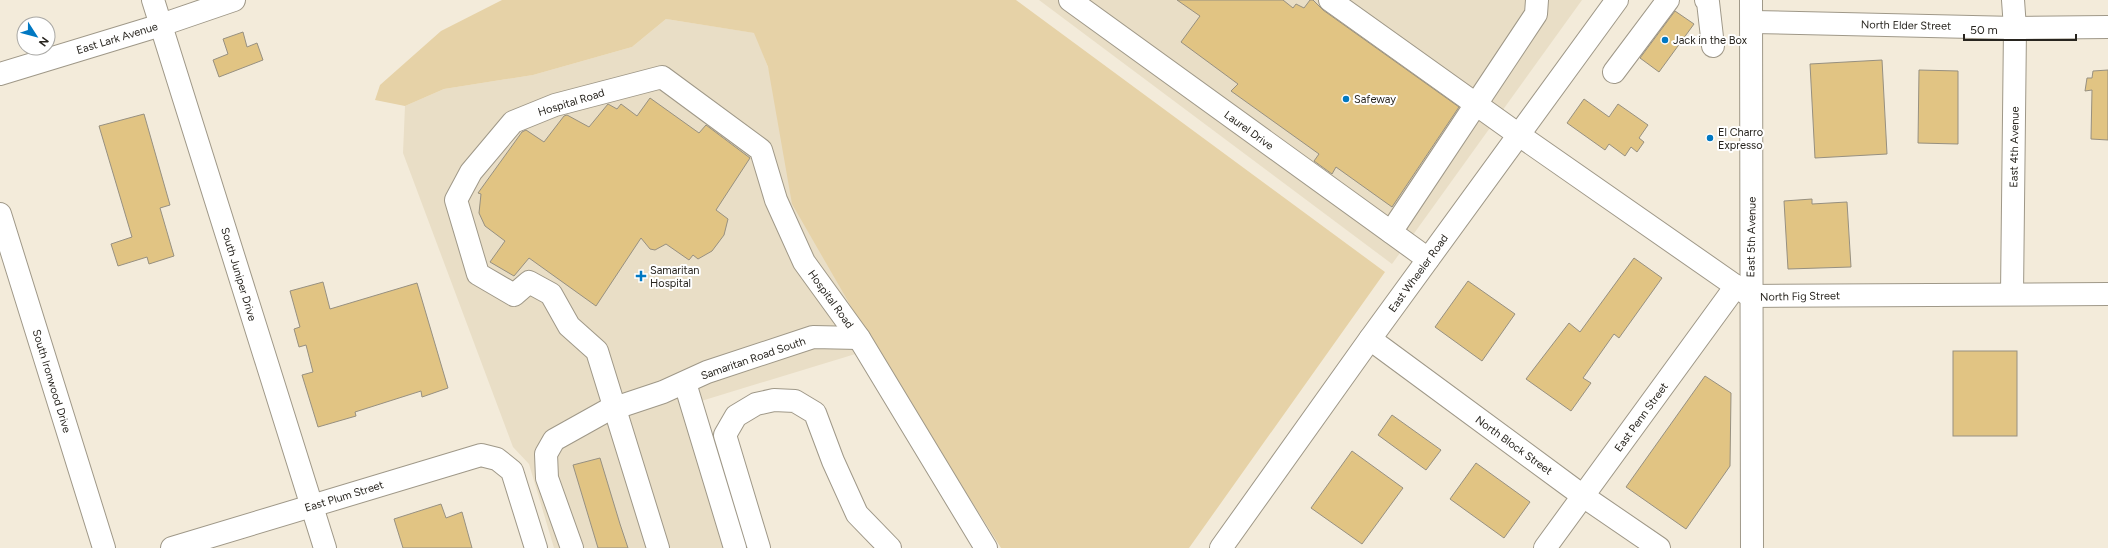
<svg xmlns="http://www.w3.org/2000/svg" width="2108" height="548" viewBox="0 0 2108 548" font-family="Figtree,sans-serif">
	<rect width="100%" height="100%" fill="#f3ebda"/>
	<!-- built -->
	<g fill="#e9dec6">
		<polygon points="1039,0 1582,0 1392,264"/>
		<polygon points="666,19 755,33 875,348 698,402 753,548 554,548 529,464 513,447 403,153 405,106 444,89 533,75 632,47"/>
	</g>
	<!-- green -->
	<polygon fill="#e6d2a7" points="502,0 1016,0 1385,272 1189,548 1001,548 875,348 792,204 768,67 754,33 666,19 632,47 533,75 444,89 405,106 375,100 380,85 441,31"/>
	<!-- building -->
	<g fill="#e1c483" stroke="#979080">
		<polygon points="1177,0 1283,0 1293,8 1296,4 1304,8 1310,0 1313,0 1323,10 1459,107 1392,207 1336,167 1332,174 1314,161 1319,154 1231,91 1238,84 1181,42 1200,16"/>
		<polygon points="1675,11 1694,24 1659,72 1640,58"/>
		<polygon points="243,32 247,47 257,43 263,60 219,77 213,60 228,54 223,39"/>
		<polygon points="1882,60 1887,154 1815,158 1810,64"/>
		<polygon points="1919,70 1958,71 1958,144 1918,143"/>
		<polygon points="2108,70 2108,140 2091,139 2092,90 2085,91 2087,78 2092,78 2093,71"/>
		<polygon points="650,98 699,133 706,125 750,158 716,210 728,219 724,235 712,251 698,259 693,255 689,260 666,244 655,250 650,249 641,238 596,306 529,258 514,276 490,262 505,241 485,226 479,213 481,194 478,193 522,132 526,130 544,142 564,116 567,115 589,127 608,104 617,109 621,104 637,116"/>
		<polygon points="1584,99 1609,117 1618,104 1648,125 1639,138 1644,142 1637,152 1631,147 1625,156 1609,144 1605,150 1567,123"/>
		<polygon points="144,114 170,205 160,208 174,256 149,264 147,257 118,266 111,244 132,237 99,126"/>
		<polygon points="1812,199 1812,204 1847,202 1851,267 1788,269 1784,201"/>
		<polygon points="1634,258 1662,278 1619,338 1614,334 1583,378 1591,383 1571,411 1526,379 1569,323 1580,332"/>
		<polygon points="1468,281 1515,314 1482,361 1435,327"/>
		<polygon points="323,282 330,309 417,283 448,388 422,397 421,391 355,412 356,416 318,427 302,375 313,372 306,345 299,347 294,329 300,327 290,291"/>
		<rect x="1953" y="351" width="64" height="85"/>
		<polygon points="1705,376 1731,393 1730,466 1686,529 1626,487"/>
		<polygon points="1392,415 1441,450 1426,470 1378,435"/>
		<polygon points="1352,451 1403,488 1362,544 1311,508"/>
		<polygon points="600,458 620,524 628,548 598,548 573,465"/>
		<polygon points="1476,463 1530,502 1504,538 1450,499"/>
		<polygon points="441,504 446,518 462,512 472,548 403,548 394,519"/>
	</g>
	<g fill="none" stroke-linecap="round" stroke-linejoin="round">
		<!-- minor casing -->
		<g stroke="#9f9888" stroke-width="24">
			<g id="minor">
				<polyline points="153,0 325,548"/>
				<polyline points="1070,0 1428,259"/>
				<polyline points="1330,0 1519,135 1750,296 2108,294"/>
				<polyline points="1706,0 1708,2 1713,46"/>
				<polyline points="1751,0 1752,548"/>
				<polyline points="1753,22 2015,28 2108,27"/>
				<polyline points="1614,72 1668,0"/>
				<polyline points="0,74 161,25 234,0"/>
				<polyline points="0,214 104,548"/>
				<polyline points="1391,232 1536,14 1537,0"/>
				<polyline points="2012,294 2015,28 2013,0"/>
				<polyline points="1370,339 1583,496 1659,548"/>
				<polyline points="685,383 735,548"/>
				<polyline points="172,548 481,455 497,459 512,471 536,548"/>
				<polyline points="572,548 547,478 546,454 554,440 606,411 663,392 707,372 813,337 859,338"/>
				<polyline points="658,548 597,351 569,326 551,294 529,282 514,295 478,274 456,200 471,172 513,122 555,105 662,77 761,150 776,200 804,262 859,338 986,548"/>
				<polyline points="759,548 725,435 736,416 756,404 774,400 795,401 815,413 833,461 857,514 890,548"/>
				<polyline points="1545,548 1736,286"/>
			</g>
		</g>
		<!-- major casing -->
		<g stroke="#9f9888" stroke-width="24">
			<polyline id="major" points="1221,548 1370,339 1617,0"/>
		</g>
		<!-- minor -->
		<use href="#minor" stroke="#fff" stroke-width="22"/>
		<!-- major -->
		<use href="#major" stroke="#fff" stroke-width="22"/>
	</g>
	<!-- markers -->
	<g fill="#0078c2" stroke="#fff" stroke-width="1.5">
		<circle cx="1665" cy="40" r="4"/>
		<circle cx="1346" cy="99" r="4"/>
		<circle cx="1710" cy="138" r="4"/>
		<path d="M639 270h4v4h4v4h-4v4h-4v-4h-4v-4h4z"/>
	</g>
	<g text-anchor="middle" stroke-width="4" stroke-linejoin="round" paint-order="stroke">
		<!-- street labels -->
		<g font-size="11" fill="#28251f" stroke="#fff">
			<text transform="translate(1906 25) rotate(1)" y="4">North Elder Street</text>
			<text transform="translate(117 38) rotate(-17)" y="4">East Lark Avenue</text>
			<text transform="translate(571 102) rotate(-17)" y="4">Hospital Road</text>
			<text transform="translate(1249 130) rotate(36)" y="4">Laurel Drive</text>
			<text transform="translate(2014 147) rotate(-89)" y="4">East 4th Avenue</text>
			<text transform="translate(1751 237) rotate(-89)" y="4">East 5th Avenue</text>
			<text transform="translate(1418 273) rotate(-54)" y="4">East Wheeler Road</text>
			<text transform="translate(239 274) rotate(73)" y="4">South Juniper Drive</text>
			<text transform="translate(1800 296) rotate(-1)" y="4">North Fig Street</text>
			<text transform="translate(831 299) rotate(54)" y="4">Hospital Road</text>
			<text transform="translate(753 358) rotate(-19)" y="4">Samaritan Road South</text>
			<text transform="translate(52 381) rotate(73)" y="4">South Ironwood Drive</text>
			<text transform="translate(1641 417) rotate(-54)" y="4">East Penn Street</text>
			<text transform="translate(1514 445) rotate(36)" y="4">North Block Street</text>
			<text transform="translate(344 496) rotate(-17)" y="4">East Plum Street</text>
		</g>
		<!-- poi labels -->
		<g font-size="11" fill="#28251f" stroke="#fff" text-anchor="start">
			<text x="1673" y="44">Jack in the Box</text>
			<text x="1354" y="103">Safeway</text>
			<text x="1718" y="136">El Charro<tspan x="1718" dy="13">Expresso</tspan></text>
			<text x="650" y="274">Samaritan<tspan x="650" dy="13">Hospital</tspan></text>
		</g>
	</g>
	<!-- north arrow -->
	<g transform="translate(36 36) rotate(126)"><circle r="19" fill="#ffffff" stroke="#a9a8a5"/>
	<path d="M0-3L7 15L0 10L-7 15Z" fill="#0078c2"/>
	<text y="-6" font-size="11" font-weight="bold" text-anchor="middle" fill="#28251f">N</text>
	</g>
	<!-- scale -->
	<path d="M1964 34v6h112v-6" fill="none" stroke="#28251f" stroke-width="2"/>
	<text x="1970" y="34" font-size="12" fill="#28251f" stroke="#ffffff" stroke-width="3" paint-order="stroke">50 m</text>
</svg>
